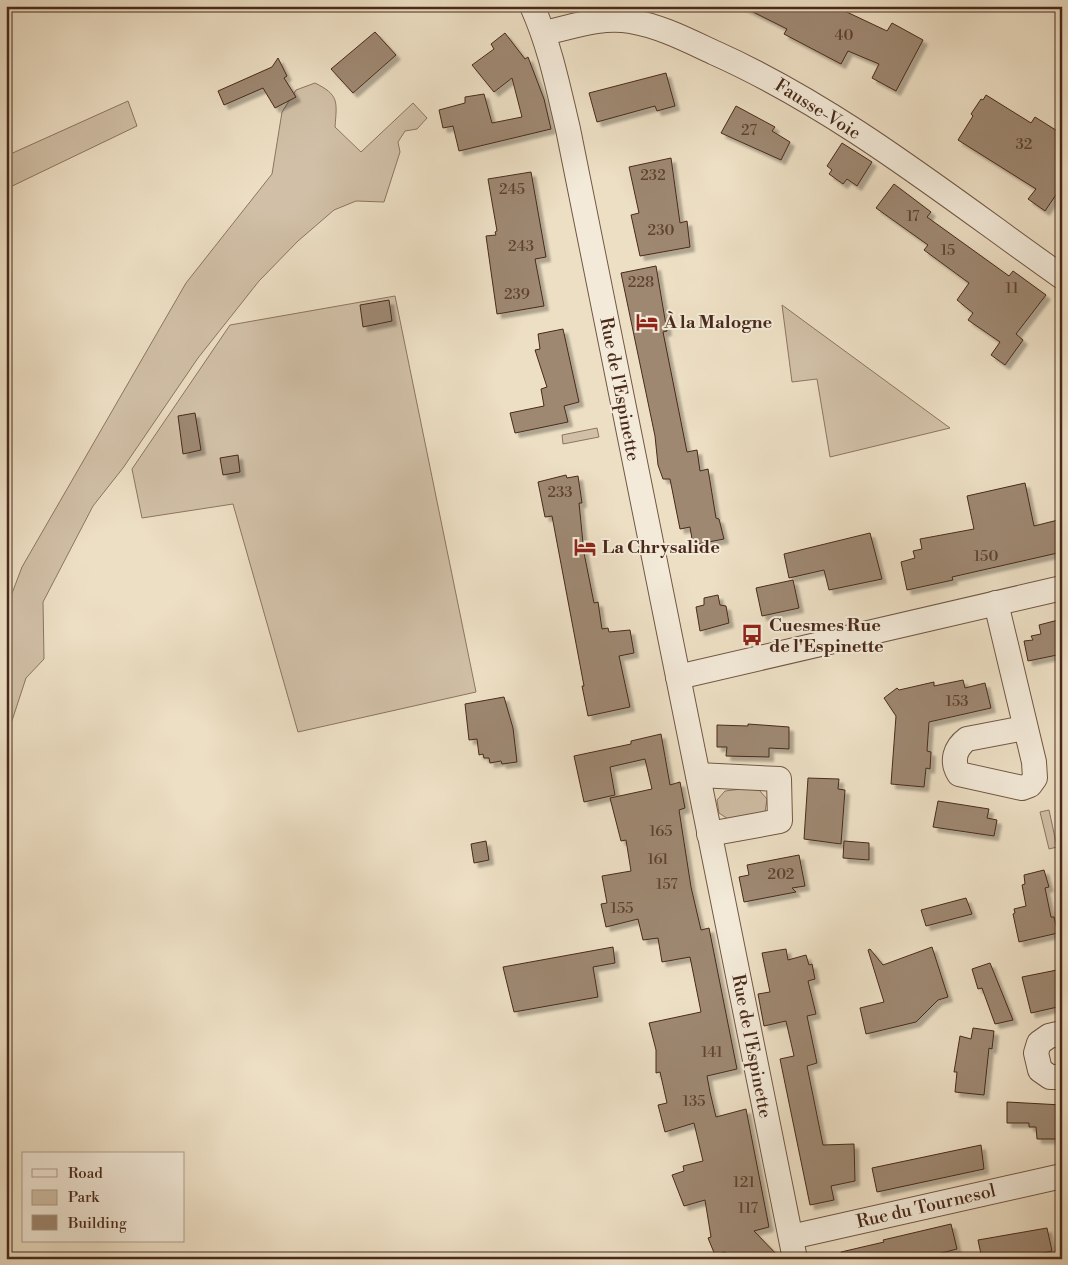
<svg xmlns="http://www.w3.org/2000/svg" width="1068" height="1265" viewBox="0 0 1068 1265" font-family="'Libre Bodoni',serif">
	<defs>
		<filter id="shadow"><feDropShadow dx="4.5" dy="4.5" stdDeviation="1" flood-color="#0004"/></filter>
	</defs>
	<rect width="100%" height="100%" fill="#eddfc4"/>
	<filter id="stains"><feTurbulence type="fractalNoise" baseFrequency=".004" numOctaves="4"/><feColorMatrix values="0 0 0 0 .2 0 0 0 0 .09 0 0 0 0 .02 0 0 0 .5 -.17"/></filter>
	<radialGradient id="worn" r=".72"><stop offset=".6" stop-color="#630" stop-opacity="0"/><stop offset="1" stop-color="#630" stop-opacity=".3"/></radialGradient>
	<!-- green -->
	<g fill="#d1c0a7" stroke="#8d7560">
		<path d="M315,83C339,95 337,101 335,127L361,152L413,103L427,118L417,129L405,131L398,142L400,152L384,202L356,201L334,210L298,241L259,281L198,358L123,468L93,506L43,602L44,659L26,678L6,739V609L22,567L186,283L272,174L282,112L296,90Z"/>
		<polygon points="128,101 137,126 6,189 6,156"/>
		<polygon points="395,296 476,692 298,732 233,504 142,518 132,469 230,325"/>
		<polygon points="782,305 950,428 830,457 817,379 792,382"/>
		<polygon points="597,428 599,437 563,444 562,435"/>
		<polygon points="742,789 759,790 767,799 765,812 731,821 719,813 717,800 725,791"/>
		<polygon points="1049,810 1057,847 1049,849 1040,812"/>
	</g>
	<!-- building -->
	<g fill="#9e8872" stroke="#492a1a" filter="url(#shadow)">
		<polygon points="741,6 834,6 887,31 892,23 923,40 896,91 872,78 879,64 848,51 841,64 784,34 787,29"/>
		<polygon points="375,32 396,55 353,93 331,69"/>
		<polygon points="505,33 525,59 528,57 544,99 551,129 459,151 453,126 443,128 439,110 465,103 465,97 484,94 492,123 522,117 512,78 494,92 472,65 494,49 491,44"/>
		<polygon points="278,58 287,76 284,78 296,97 275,108 263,88 224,105 218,91 272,67"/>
		<polygon points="666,73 675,106 657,111 655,106 597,122 589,93"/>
		<polygon points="986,95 1031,123 1035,117 1062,134 1062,186 1045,211 1028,199 1036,189 958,140 973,116 971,114 981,99 983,100"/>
		<polygon points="736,106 775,127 772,131 790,142 781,160 721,133"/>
		<polygon points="842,143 872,162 857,186 847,179 843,184 829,174 832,170 827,166"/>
		<polygon points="671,158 680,223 687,221 690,247 640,256 631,215 639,213 629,167"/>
		<polygon points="531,172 546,257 535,259 544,306 497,314 486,236 496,235 495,232 497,231 488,179"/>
		<polygon points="894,184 931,212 927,217 1009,276 1013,271 1046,295 1016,334 1023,340 1005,365 991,355 1000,342 968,320 973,313 957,300 969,283 924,250 928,245 876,208"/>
		<polygon points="656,266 667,331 663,332 687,452 697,450 700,471 708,469 716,518 719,519 724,539 693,545 690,527 680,529 670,479 663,479 658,465 655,436 621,273"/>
		<polygon points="389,300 392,321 363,327 360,305"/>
		<polygon points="563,329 579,402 564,406 568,422 515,433 510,413 544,406 541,389 547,387 535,350 540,349 538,334"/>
		<polygon points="195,413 201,450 183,454 178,416"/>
		<polygon points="238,455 240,472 223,475 220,458"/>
		<polygon points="566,475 567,478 578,476 582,503 579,503 584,553 594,603 598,602 602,629 608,628 609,632 630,630 634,653 619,656 630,707 588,716 582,686 584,686 552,516 545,517 538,482"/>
		<polygon points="1025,483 1034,526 1058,520 1058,526 1062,525 1062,552 952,577 953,580 907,590 901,562 915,558 913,551 922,549 920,539 974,529 967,496"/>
		<polygon points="870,533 882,579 829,590 824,570 789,578 784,554"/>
		<polygon points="793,580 799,608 762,616 756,588"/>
		<polygon points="718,595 720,605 726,606 729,623 700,631 696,607 704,605 704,598"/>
		<polygon points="1062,619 1062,654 1028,661 1024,641 1033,640 1031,636 1041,634 1039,625"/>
		<polygon points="963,680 965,688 985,683 991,708 929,722 927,751 931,752 930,769 926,768 924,787 891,784 896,716 884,698 897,688 899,690 934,682 934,686"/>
		<polygon points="504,697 513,728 517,762 502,764 501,761 490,763 489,758 484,758 483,754 479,755 477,739 469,740 465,704"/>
		<polygon points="748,724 789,727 789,749 769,748 769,757 726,756 727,747 717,747 717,725 748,726"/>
		<polygon points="661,734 670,785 680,782 685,808 679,810 691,887 701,930 709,928 737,1069 707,1076 710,1092 716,1117 746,1109 769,1227 754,1231 781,1259 728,1259 725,1252 715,1255 708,1238 711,1237 705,1200 684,1206 672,1175 684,1171 683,1166 703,1161 694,1123 665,1132 658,1105 667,1103 660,1072 656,1073 656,1050 649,1023 701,1012 690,957 662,962 658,938 643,940 638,919 606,927 601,904 607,903 602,876 631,871 626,840 621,841 610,798 652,789 645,759 610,767 615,795 584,802 574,756 631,744 631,741"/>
		<polygon points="808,778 839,779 838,789 845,790 841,844 804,839"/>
		<polygon points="938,801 989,809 987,818 997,820 994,836 933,827"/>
		<polygon points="486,841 489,860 474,863 471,844"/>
		<polygon points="844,841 869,843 869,860 843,858"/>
		<polygon points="799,855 805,886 792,888 796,892 744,902 739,877 749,875 747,865"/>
		<polygon points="1044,870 1049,887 1045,888 1051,917 1054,917 1058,933 1019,942 1013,914 1015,913 1014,909 1026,906 1022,885 1025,884 1024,875"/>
		<polygon points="966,898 972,914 926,926 921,910"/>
		<polygon points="613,947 615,963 593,967 598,997 514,1012 503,967"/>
		<polygon points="932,947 948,997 938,1000 916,1022 866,1034 860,1008 884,1002 868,950 870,949 883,965"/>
		<polygon points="786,949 788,960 806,955 809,965 812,964 815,979 808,981 816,1014 807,1016 817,1063 807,1066 823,1145 854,1144 855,1181 831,1186 834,1200 810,1205 780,1059 794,1056 786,1021 764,1026 758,994 770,992 762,953"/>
		<polygon points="990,963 1013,1020 995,1024 982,988 978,989 972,969"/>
		<polygon points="1062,969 1062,1006 1031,1013 1022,977"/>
		<polygon points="973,1028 994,1031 992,1049 989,1048 984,1095 955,1092 957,1072 954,1072 960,1036 971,1039"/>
		<polygon points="1007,1102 1062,1105 1062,1139 1037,1139 1036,1127 1029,1127 1029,1123 1007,1123"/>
		<polygon points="981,1145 984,1169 877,1192 872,1168"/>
		<polygon points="951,1224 957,1249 918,1259 842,1259 841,1252 884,1242 883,1240"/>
		<polygon points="1047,1228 1052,1251 1015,1259 982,1259 978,1240"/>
	</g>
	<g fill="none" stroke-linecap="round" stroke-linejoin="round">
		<!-- minor casing -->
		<g stroke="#725744" stroke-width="26">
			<g id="minor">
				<path d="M532,6C550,46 558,87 568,129L795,1259"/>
				<path d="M544,33C572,27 601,16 630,21C660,26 687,40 715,53C840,109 950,198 1062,277"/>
				<path d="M996,603L1034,762L1035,778L1030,785L1022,788L959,774C951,761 955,748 967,739L1025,728"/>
				<polyline points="678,677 1062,588"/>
				<polyline points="698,775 779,779 780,821 709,834"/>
				<polyline points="1062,1033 1049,1036 1039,1043 1036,1053 1040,1070 1050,1077 1062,1077"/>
				<polyline points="791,1237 1062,1176"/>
			</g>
		</g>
		<!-- minor -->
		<use href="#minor" stroke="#f3ead9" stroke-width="24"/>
	</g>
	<!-- icons -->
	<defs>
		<g id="hotel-bare" transform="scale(1.725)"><path d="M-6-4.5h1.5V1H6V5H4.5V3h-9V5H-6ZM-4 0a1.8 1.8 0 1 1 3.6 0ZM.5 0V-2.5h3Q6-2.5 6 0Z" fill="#8f2418" stroke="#f3ead9" stroke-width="2.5" paint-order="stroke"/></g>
		<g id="bus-bare" transform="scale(1.725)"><path d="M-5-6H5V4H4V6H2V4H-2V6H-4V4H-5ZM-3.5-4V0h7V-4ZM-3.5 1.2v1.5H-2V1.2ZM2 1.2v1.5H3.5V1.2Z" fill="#8f2418" stroke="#f3ead9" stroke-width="2.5" paint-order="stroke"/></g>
	</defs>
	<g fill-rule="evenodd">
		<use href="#hotel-bare" x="647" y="322"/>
		<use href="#hotel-bare" x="585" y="547"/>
		<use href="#bus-bare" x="752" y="635"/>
	</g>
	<g text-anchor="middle" stroke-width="4" stroke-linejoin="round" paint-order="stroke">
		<!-- number labels -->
		<g font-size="15" fill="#5e4230">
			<text x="844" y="40">40</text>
			<text x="749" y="135">27</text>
			<text x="1024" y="149">32</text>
			<text x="653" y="180">232</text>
			<text x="512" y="194">245</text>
			<text x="913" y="221">17</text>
			<text x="661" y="235">230</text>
			<text x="521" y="251">243</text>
			<text x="948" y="255">15</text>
			<text x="641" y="287">228</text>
			<text x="1012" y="293">11</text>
			<text x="517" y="299">239</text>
			<text x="560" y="497">233</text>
			<text x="986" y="561">150</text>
			<text x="957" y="706">153</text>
			<text x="661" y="836">165</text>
			<text x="658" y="864">161</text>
			<text x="781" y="879">202</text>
			<text x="667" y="889">157</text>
			<text x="622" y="913">155</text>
			<text x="712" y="1057">141</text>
			<text x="694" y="1106">135</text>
			<text x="744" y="1187">121</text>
			<text x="748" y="1213">117</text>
		</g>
		<!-- street labels -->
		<g font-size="18" fill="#492a1a" stroke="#f3ead9">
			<text transform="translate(818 109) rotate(32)" y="6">Fausse-Voie</text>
			<text transform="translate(620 389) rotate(79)" y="6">Rue de l'Espinette</text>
			<text transform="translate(752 1046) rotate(79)" y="6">Rue de l'Espinette</text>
			<text transform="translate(926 1206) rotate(-13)" y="6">Rue du Tournesol</text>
		</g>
		<!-- poi labels -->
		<g font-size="18" font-weight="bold" fill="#492a1a" stroke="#f3ead9" text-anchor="start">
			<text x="664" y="328">À la Malogne</text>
			<text x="602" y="553">La Chrysalide</text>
			<text x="769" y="631">Cuesmes Rue<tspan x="769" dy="21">de l'Espinette</tspan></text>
		</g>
	</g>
	<!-- margin -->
	<rect width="1068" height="1265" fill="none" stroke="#eddfc4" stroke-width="25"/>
	<rect x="8" y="8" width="1053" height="1250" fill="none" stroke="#492a1a" stroke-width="2.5"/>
	<rect x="12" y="12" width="1043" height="1240" fill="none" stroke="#492a1a"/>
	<!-- legend -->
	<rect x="22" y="1152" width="162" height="90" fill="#f3ead9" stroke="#af9d8d"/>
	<rect x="32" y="1169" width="25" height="8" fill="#f3ead9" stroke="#af9d8d"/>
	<text x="68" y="1178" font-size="15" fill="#492a1a">Road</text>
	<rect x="32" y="1190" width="25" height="15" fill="#d1c0a7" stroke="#af9d8d"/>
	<text x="68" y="1202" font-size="15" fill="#492a1a">Park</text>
	<rect x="32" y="1215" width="25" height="15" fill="#9e8872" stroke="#af9d8d"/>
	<text x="68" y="1228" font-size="15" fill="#492a1a">Building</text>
	<rect width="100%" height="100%" filter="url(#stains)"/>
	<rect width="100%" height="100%" fill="url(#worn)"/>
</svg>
